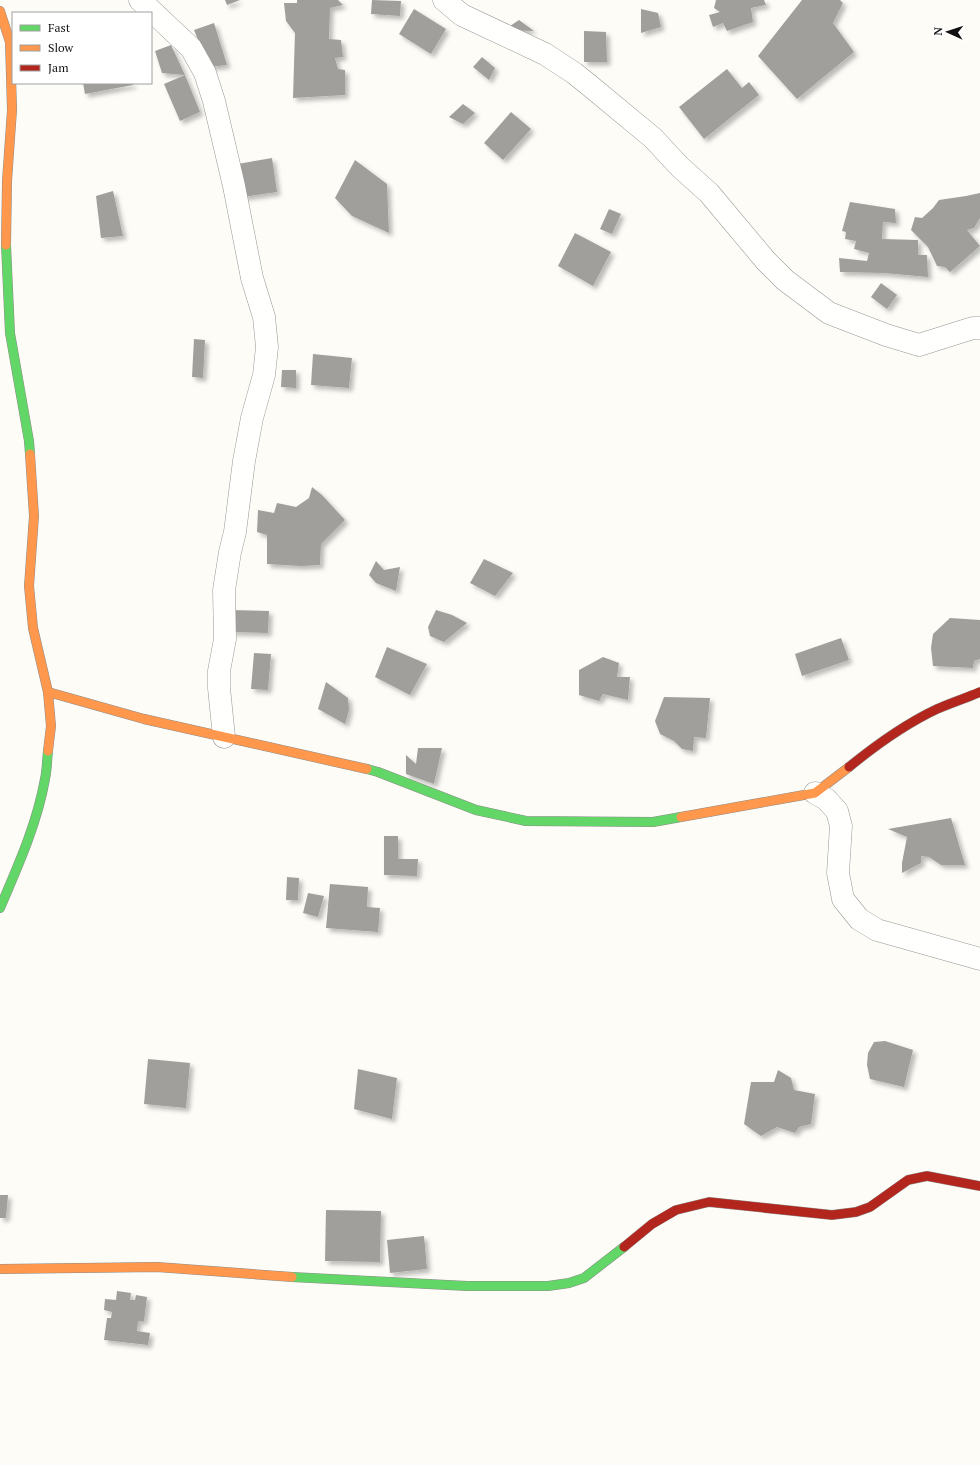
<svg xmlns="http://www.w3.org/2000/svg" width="980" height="1465" viewBox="0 0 980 1465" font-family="'PT Serif',serif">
	<defs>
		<filter id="shadow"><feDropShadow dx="3.5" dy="3.5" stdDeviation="2" flood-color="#0004"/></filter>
	</defs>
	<rect width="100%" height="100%" fill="#fdfcf7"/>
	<!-- building -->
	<g fill="#a19f9c" filter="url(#shadow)">
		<polygon points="225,0 240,0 227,5"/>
		<polygon points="297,0 338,0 343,5 330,8 329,39 341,40 343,57 335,58 338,69 345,70 345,95 293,98 295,33 286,21 284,3 297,3"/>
		<polygon points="372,0 401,1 400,16 371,14"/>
		<polygon points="716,0 764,0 766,5 751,8 753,22 727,31 723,23 713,27 709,15 720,12 714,8"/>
		<polygon points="802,0 840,0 843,3 833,23 854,52 797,99 758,56"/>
		<polygon points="414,9 446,29 431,54 399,34"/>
		<polygon points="641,9 658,13 661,27 641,33"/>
		<polygon points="519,20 534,31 504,30"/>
		<polygon points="214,23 227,65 209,67 194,30"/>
		<polygon points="584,31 606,32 607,62 584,62"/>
		<polygon points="171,45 185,75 162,73 155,51"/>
		<polygon points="482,57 495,68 489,80 473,67"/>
		<polygon points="727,69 742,88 749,82 759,95 704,139 679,107"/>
		<polygon points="185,75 200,112 180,121 164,84"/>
		<polygon points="83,83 133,83 133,85 85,94"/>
		<polygon points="463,104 475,113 463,124 449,117"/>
		<polygon points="511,112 531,129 503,160 484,143"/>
		<polygon points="272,158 277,192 243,197 238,164"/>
		<polygon points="355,160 387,184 389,233 352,216 335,198"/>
		<polygon points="113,191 123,236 101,238 96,196"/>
		<polygon points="980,193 980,218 974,228 967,230 980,246 950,272 945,267 937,266 928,247 911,230 915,217 922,218 933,208 939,200 966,196"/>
		<polygon points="850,202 895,209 896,223 883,222 882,239 918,240 918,255 927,255 928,277 884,273 840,272 839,258 867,261 869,253 854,249 856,241 845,239 846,232 842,231"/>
		<polygon points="609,209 621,214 612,234 600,229"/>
		<polygon points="575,233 611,252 593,286 558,266"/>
		<polygon points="881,283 897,295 887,309 871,297"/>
		<polygon points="194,339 205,340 203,378 192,377"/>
		<polygon points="313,354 352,358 349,388 311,385"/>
		<polygon points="282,370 296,370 296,388 281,387"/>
		<polygon points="312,487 322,495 345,520 321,544 320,565 301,566 267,564 267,535 257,532 258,510 274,513 277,503 296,507 309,498"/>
		<polygon points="484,559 513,573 495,596 470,583"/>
		<polygon points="376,561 384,570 400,567 396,591 376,583 369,575"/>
		<polygon points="231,610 269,611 268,633 231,632"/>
		<polygon points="436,610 452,615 467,623 444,642 430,636 428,627"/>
		<polygon points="950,618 980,620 980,659 974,661 973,668 933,666 931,648 933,634"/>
		<polygon points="841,638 849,660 802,676 795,654"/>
		<polygon points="387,647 427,664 410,695 375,677"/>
		<polygon points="254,653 271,654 268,690 251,689"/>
		<polygon points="603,657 619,663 617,677 630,677 628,700 603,694 599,701 579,695 579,670"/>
		<polygon points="326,682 348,698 349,710 345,724 318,709"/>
		<polygon points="664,697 710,698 706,738 694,737 693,751 682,749 674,741 660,734 655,721"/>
		<polygon points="418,748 442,748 434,784 406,774 406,755 416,764"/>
		<polygon points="951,818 965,865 941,865 929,857 921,856 921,863 902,873 902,863 907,837 888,829"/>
		<polygon points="384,836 398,836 398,859 418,859 417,876 384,875"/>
		<polygon points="287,877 299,878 298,900 286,900"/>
		<polygon points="330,884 368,887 367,907 380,908 378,932 326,928"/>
		<polygon points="308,893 324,896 318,917 303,913"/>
		<polygon points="885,1041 913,1050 904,1087 870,1079 867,1065 868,1053 874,1042"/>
		<polygon points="148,1059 190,1063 186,1108 144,1104"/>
		<polygon points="358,1069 397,1078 392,1119 354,1109"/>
		<polygon points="778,1070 791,1078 794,1090 815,1094 811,1124 799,1127 795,1133 777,1127 761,1136 744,1124 751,1082 774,1082"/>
		<polygon points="0,1195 8,1195 6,1218 0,1218"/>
		<polygon points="326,1210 381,1211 380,1262 325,1261"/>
		<polygon points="424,1236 427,1269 390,1273 387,1240"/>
		<polygon points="117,1291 131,1293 130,1300 135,1300 136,1295 147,1297 144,1321 138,1321 137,1331 150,1333 148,1345 104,1340 107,1318 111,1318 112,1312 104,1310 105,1299 116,1300"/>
	</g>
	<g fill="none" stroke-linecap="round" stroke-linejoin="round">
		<!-- street casing -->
		<g stroke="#979795" stroke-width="23">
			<g id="street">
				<polyline points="140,0 191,48 205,73 214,101 234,186 252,278 264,317 267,347 264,375 252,418 244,461 235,532 230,552 224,590 225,639 219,671 219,688 224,737"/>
				<polyline points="444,0 462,15 545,54 574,73 589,85 653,138 680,167 709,193 766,261 785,280 829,313 886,335 919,345 973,328 980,328"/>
				<polyline points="815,793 826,799 837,811 841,826 838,873 843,899 859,919 877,930 980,959"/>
			</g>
		</g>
		<!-- fast casing -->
		<g stroke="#8e8d8b" stroke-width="10">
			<g id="fast">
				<polyline points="6,245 10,333 29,441 30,454"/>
				<polyline points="367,769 378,772 476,810 526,821 653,822 681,817"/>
				<path d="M0,908C18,866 37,824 45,779C47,770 47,760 48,751"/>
				<polyline points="292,1277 467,1286 548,1286 569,1283 584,1278 624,1247"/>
			</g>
		</g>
		<!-- slow casing -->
		<g stroke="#8e8d8b" stroke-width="10">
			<g id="slow">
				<polyline points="0,11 10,42 12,110 7,181 6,245"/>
				<polyline points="30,454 34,516 29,586 33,628 48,692 51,726 48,751"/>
				<polyline points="48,692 144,719 367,769"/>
				<polyline points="681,817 815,793 849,767"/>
				<polyline points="0,1269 157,1267 292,1277"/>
			</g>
		</g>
		<!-- jam casing -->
		<g stroke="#8e8d8b" stroke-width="10">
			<g id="jam">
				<path d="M849,767C876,745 905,724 937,709C951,703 966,698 980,692"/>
				<polyline points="624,1247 652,1224 676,1210 709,1202 832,1215 856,1212 870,1207 908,1180 927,1176 980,1186"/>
			</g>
		</g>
		<!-- street -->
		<use href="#street" stroke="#fffffe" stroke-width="22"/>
		<!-- fast -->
		<use href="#fast" stroke="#63d668" stroke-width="9"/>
		<!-- slow -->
		<use href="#slow" stroke="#ff974d" stroke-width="9"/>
		<!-- jam -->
		<use href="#jam" stroke="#b3261e" stroke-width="9"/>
	</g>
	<!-- legend -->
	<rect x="12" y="12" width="140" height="72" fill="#ffffff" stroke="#a0a0a0"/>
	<rect x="20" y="25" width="20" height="6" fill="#63d668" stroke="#a0a0a0"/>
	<text x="48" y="32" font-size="12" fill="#111111">Fast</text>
	<rect x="20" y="45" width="20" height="6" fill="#ff974d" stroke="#a0a0a0"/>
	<text x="48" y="52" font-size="12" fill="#111111">Slow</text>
	<rect x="20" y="65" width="20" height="6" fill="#b3261e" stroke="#a0a0a0"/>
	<text x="48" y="72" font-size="12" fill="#111111">Jam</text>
	<!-- north arrow -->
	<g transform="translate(948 32) rotate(273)" stroke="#ffffff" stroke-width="3" paint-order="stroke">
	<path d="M0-3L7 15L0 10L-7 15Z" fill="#111111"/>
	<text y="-6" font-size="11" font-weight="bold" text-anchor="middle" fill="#111111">N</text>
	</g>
</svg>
